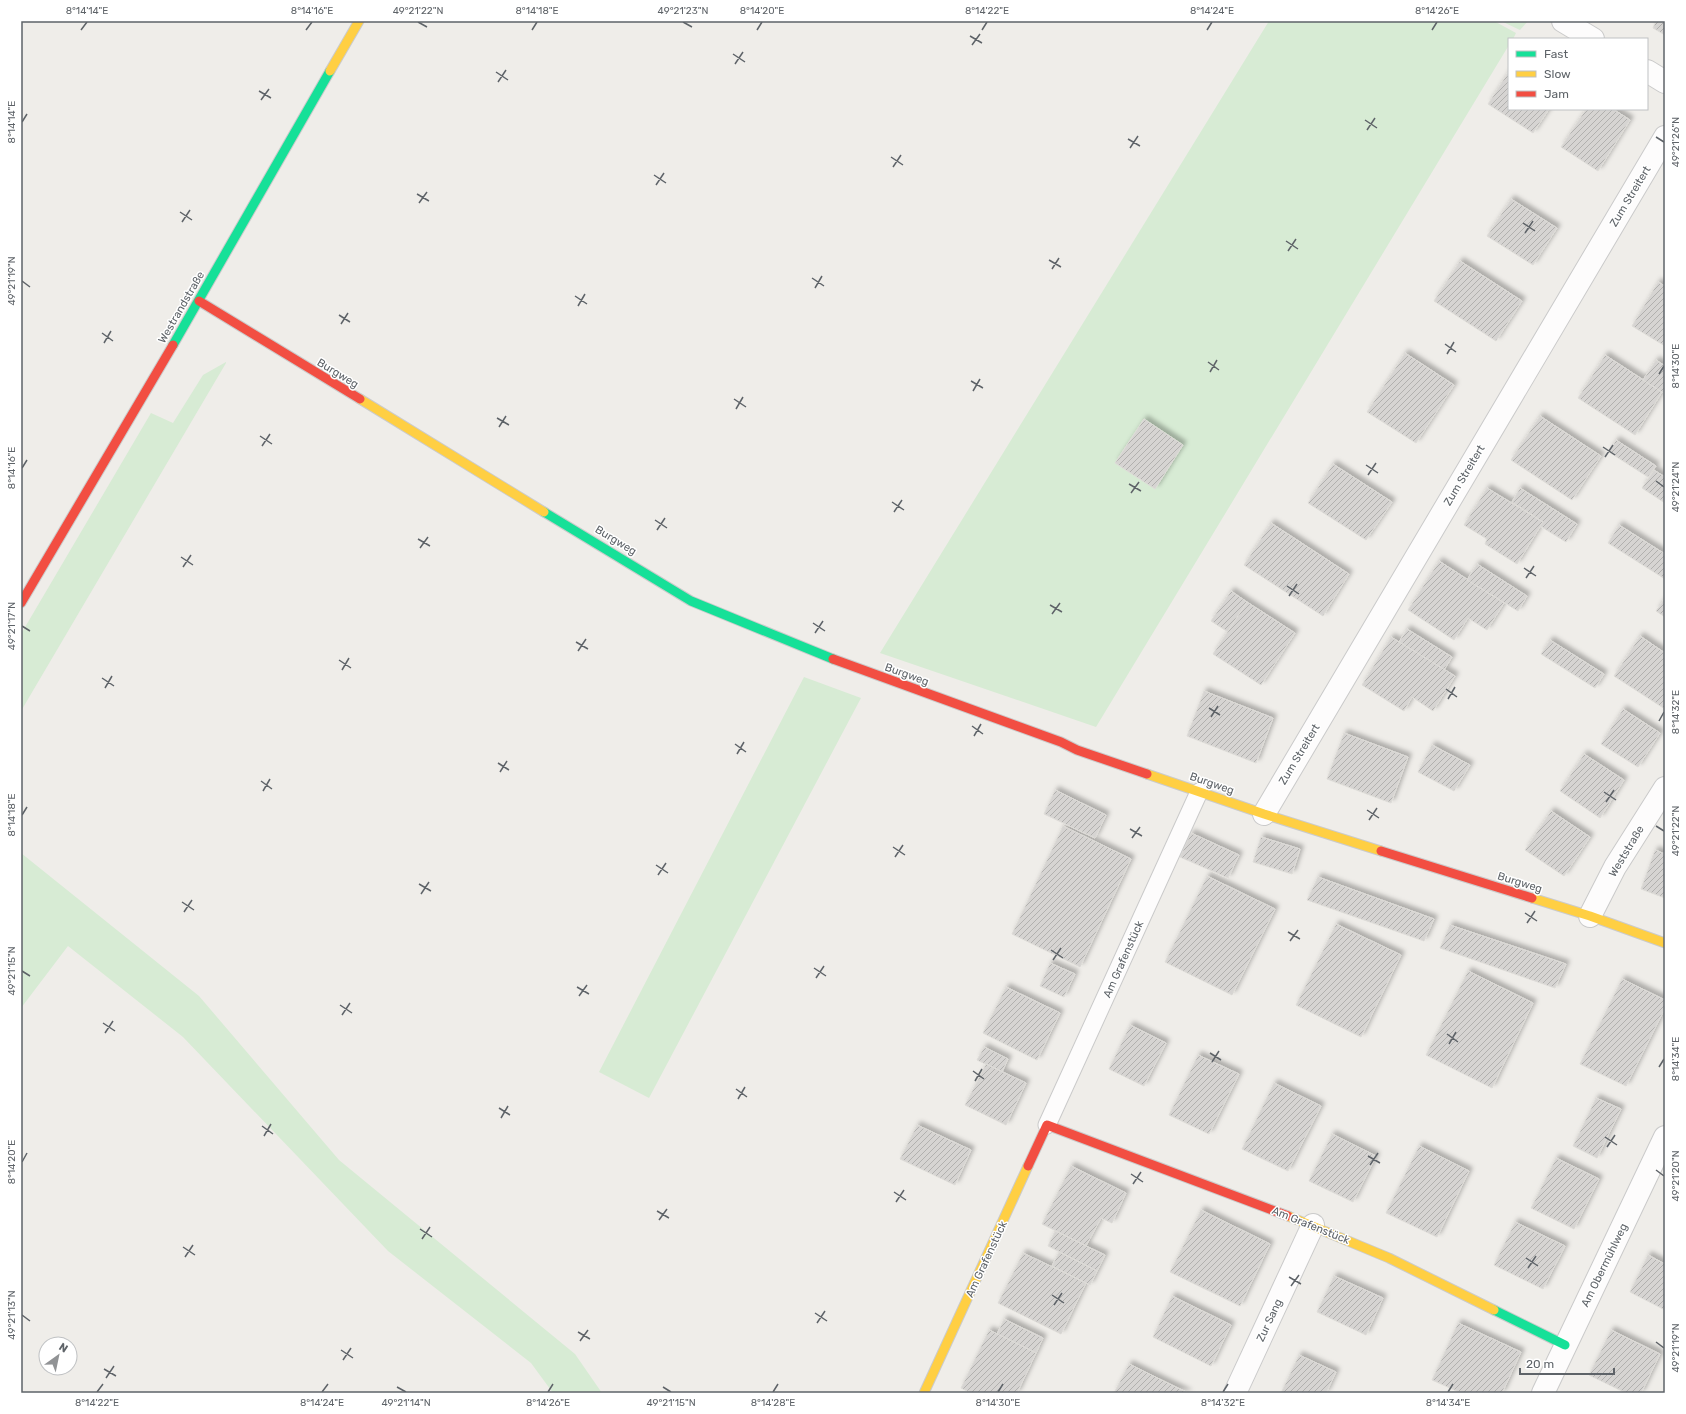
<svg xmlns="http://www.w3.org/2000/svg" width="1686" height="1414" viewBox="0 0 1686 1414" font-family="Rubik,sans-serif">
	<defs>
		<pattern id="building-hatch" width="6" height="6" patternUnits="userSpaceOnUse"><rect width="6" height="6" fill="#d6d4d2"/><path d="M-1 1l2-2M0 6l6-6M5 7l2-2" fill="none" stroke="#b1b0ae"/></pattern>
		<filter id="shadow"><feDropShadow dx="3.5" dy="-3.5" stdDeviation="2" flood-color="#0004"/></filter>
	</defs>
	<rect width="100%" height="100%" fill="#efede9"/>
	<!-- green -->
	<g fill="#d7ebd4">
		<polygon points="1269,21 1494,21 1516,33 1513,39 1509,39 1509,45 1096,727 880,653"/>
		<polygon points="1501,21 1528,21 1520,30"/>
		<polygon points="226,362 226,363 21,711 21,634 151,413 173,423 203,375"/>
		<polygon points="804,677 861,698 649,1098 599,1072"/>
		<polygon points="21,853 199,996 339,1160 575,1354 602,1393 553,1393 531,1363 388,1251 183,1037 68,946 21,1008"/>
	</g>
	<!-- building -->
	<g fill="url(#building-hatch)" stroke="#dedcd8" filter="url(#shadow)">
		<polygon points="1656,21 1665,21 1665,35 1653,28"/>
		<polygon points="1509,71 1509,109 1549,109 1533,133 1488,104"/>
		<polygon points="1586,109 1613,109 1630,120 1598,171 1561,147"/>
		<polygon points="1511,199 1557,228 1533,265 1487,236"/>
		<polygon points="1460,261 1522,301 1496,341 1434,301"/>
		<polygon points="1658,282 1665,286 1665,346 1632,326"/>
		<polygon points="1405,353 1454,385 1416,443 1367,412"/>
		<polygon points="1605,355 1662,392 1635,435 1578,398"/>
		<polygon points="1656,360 1665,366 1665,394 1643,380"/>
		<polygon points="1540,416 1601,456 1572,500 1511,460"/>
		<polygon points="1144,419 1183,445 1155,489 1115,463"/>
		<polygon points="1616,440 1656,466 1648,477 1609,452"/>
		<polygon points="1333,464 1392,502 1366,540 1308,503"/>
		<polygon points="1654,470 1665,477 1665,503 1642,488"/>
		<polygon points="1487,488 1543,522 1517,564 1485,544 1487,539 1464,525"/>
		<polygon points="1520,488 1577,524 1566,542 1540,526 1543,522 1512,502"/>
		<polygon points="1271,523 1349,574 1323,616 1244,565"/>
		<polygon points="1619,525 1665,554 1665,579 1608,543"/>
		<polygon points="1439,561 1504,603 1487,630 1468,618 1454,640 1408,610"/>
		<polygon points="1477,564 1527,596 1518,611 1467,580"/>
		<polygon points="1231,591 1247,602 1228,632 1211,621"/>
		<polygon points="1665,598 1665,617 1656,611"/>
		<polygon points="1247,602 1295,633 1261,685 1213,654"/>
		<polygon points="1407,629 1452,657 1444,670 1399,642"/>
		<polygon points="1640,636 1665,653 1665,709 1614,676"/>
		<polygon points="1391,637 1455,676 1433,711 1412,697 1404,711 1362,685"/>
		<polygon points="1550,640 1604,674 1595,688 1541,654"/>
		<polygon points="1204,691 1273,718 1256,763 1187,736"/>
		<polygon points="1623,709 1660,733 1638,767 1601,744"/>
		<polygon points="1344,733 1408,757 1391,803 1327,779"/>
		<polygon points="1432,745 1470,765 1454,791 1418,772"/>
		<polygon points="1584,754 1624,780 1600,818 1560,791"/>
		<polygon points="1055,790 1106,815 1095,838 1044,814"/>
		<polygon points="1551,811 1590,837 1564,876 1525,850"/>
		<polygon points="1063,826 1131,859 1080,967 1012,934"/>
		<polygon points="1191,833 1239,855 1228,878 1180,857"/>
		<polygon points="1261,837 1300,849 1292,874 1253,862"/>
		<polygon points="1655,850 1665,854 1665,898 1641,889"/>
		<polygon points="1207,876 1275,909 1232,995 1165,962"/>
		<polygon points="1318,877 1434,919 1424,941 1307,900"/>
		<polygon points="1336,924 1401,955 1361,1037 1296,1005"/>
		<polygon points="1450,925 1566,964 1555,988 1440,948"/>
		<polygon points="1050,963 1075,974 1064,997 1040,986"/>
		<polygon points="1468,971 1533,1003 1492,1088 1426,1055"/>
		<polygon points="1622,979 1665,1000 1665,1008 1626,1086 1580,1064"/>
		<polygon points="1006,987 1060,1013 1037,1060 983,1033"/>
		<polygon points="1130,1025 1166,1043 1144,1086 1109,1069"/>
		<polygon points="984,1047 1008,1059 1002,1072 977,1060"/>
		<polygon points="1198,1055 1239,1074 1209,1134 1169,1115"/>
		<polygon points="986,1064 1026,1083 1006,1125 965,1105"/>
		<polygon points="1274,1083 1321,1106 1288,1171 1242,1149"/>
		<polygon points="1596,1098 1621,1109 1597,1158 1573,1146"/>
		<polygon points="917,1125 971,1150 955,1185 900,1159"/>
		<polygon points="1332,1134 1376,1156 1353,1202 1309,1181"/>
		<polygon points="1419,1146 1469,1171 1437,1237 1386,1213"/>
		<polygon points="1556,1158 1599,1179 1574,1229 1531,1208"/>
		<polygon points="1071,1166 1126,1193 1112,1223 1101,1218 1086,1246 1042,1224"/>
		<polygon points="1201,1210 1270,1244 1240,1306 1170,1272"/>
		<polygon points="1515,1222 1565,1246 1543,1289 1494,1265"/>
		<polygon points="1055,1231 1105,1255 1097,1271 1048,1246"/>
		<polygon points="1059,1252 1097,1271 1090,1285 1052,1266"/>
		<polygon points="1023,1253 1086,1283 1061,1334 998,1303"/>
		<polygon points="1648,1255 1665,1264 1665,1310 1630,1292"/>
		<polygon points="1334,1276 1383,1298 1366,1335 1317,1312"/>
		<polygon points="1172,1296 1231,1325 1211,1366 1153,1337"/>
		<polygon points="1004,1319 1043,1338 1036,1353 997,1334"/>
		<polygon points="1458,1323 1521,1352 1502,1393 1461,1393 1432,1380"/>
		<polygon points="989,1330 1036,1353 1017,1393 971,1393 961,1388"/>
		<polygon points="1611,1330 1660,1354 1641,1393 1626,1393 1589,1375"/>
		<polygon points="1299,1355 1336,1372 1326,1393 1281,1393"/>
		<polygon points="1129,1364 1188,1393 1114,1393"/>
	</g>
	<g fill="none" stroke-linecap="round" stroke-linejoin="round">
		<!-- lane casing -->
		<g stroke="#cacaca" stroke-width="19">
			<polyline id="lane" points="1047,1125 1199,792"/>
		</g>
		<!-- street casing -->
		<g stroke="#cacaca" stroke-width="24">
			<g id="street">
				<polyline points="1563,21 1593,39"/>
				<polyline points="1647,71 1665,82"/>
				<polyline points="1264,814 1665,137"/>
				<polyline points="1590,916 1615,867 1665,788"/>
				<polyline points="1235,1393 1313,1225"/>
				<polyline points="1543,1393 1665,1137"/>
			</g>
		</g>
		<!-- fast casing -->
		<g stroke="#cbcbcb" stroke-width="11">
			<g id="fast">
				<polyline points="173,345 330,71"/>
				<polyline points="544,512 691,601 833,659"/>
				<polyline points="1494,1310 1565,1345"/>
			</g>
		</g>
		<!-- slow casing -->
		<g stroke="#cbcbcb" stroke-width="11">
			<g id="slow">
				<polyline points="330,71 359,21"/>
				<polyline points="360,399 544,512"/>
				<polyline points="1147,774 1264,814 1381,851"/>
				<polyline points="1532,898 1590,916 1665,943"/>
				<polyline points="1288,1216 1389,1258 1494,1310"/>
				<polyline points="924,1393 1028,1166"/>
			</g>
		</g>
		<!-- jam casing -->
		<g stroke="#cbcbcb" stroke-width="11">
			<g id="jam">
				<polyline points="199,301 360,399"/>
				<polyline points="21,603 173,345"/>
				<polyline points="833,659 1061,742 1077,750 1147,774"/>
				<polyline points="1381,851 1532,898"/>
				<polyline points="1028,1166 1047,1125 1288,1216"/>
			</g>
		</g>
		<!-- lane -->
		<use href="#lane" stroke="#fdfcfc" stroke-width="17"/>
		<!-- street -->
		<use href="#street" stroke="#fdfcfc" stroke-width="22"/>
		<!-- fast -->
		<use href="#fast" stroke="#16e098" stroke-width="9"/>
		<!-- slow -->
		<use href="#slow" stroke="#ffcf43" stroke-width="9"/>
		<!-- jam -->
		<use href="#jam" stroke="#f24e42" stroke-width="9"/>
	</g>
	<!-- ticks -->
	<path fill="none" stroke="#5e6368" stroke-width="1.5" d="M418,22L427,27M683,22L692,27M81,30L87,22M306,30L312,22M532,30L537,22M757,30L762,22M982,30L987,22M1207,30L1212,22M1432,30L1437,22M970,36L982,43M972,45L980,34M733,54L745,62M735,64L743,52M496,72L508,80M498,82L506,70M259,91L271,98M261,100L269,89M1365,120L1377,128M22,122L27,114M1367,130L1375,118M1656,137L1664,142M1128,139L1140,146M1130,148L1138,136M891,157L903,165M893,167L901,155M654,175L666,183M656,185L664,173M417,194L429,201M419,203L427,192M180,212L192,220M182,222L190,210M1523,223L1535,231M1525,233L1533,221M1286,241L1298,249M1288,251L1296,239M1049,260L1061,267M1052,269L1059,258M812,278L824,286M22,281L30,287M815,288L822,276M575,296L587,304M578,306L585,294M339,315L350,322M341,324L348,313M102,333L113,341M104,343L111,331M1445,344L1456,352M1447,354L1454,342M1208,362L1219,370M1210,372L1217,360M1659,374L1664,366M971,381L983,388M973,391L980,379M734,399L746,407M736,409L743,397M497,418L509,425M499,427L506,416M260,436L272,444M262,446L270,434M1603,447L1615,455M1605,457L1613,445M1366,465L1378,473M22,468L27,460M1368,475L1376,463M1656,481L1664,487M1129,484L1141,491M1131,493L1139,482M892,502L904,510M894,512L902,500M655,520L667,528M657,530L665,518M418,539L430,546M420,548L428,537M181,557L193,565M183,567L191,555M1524,568L1536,576M1526,578L1534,566M1287,586L1299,594M1289,596L1297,584M1050,605L1062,612M1052,614L1060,603M813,623L825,631M22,626L30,631M815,633L823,621M576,642L588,649M578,651L586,639M339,660L351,668M342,670L349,658M102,678L114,686M105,688L112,676M1446,689L1457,697M1448,699L1455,687M1209,708L1220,715M1211,717L1218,706M1659,721L1664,712M972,726L983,734M974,736L981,724M735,744L746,752M737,754L744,742M498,763L509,770M500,772L507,761M261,781L272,789M263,791L270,779M1604,792L1616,800M1606,802L1614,790M1367,810L1379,818M22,815L27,807M1369,820L1377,808M1656,826L1664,831M1130,829L1142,836M1132,838L1140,827M893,847L905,855M895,857L903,845M656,865L668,873M658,875L666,863M419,884L431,891M421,894L429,882M182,902L194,910M184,912L192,900M1525,913L1537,921M1527,923L1535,911M1288,932L1300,939M1290,941L1298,930M1051,950L1063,958M1053,960L1061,948M814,968L826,976M22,971L30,976M816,978L824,966M577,987L589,994M579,996L587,985M340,1005L352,1013M342,1015L350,1003M103,1023L115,1031M105,1033L113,1021M1447,1034L1458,1042M1449,1044L1456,1032M1210,1053L1221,1060M1212,1062L1219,1051M1659,1067L1664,1059M973,1071L984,1079M975,1081L982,1069M736,1089L747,1097M738,1099L745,1087M499,1108L510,1115M501,1118L508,1106M262,1126L273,1134M264,1136L271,1124M1605,1137L1617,1145M1607,1147L1615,1135M1368,1156L1380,1163M22,1162L27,1153M1370,1165L1378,1153M1656,1170L1664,1176M1131,1174L1143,1182M1133,1184L1141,1172M894,1192L906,1200M896,1202L904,1190M657,1211L669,1218M659,1220L667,1209M420,1229L432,1237M422,1239L430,1227M183,1247L195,1255M185,1257L193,1245M1526,1258L1538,1266M1528,1268L1536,1256M1289,1277L1301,1284M1291,1286L1299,1275M1052,1295L1064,1303M1054,1305L1062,1293M815,1313L827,1321M22,1315L30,1321M817,1323L825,1311M578,1332L590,1339M580,1341L588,1330M1656,1342L1664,1348M341,1350L353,1358M343,1360L351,1348M104,1369L116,1376M106,1378L114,1366M397,1387L406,1392M663,1387L671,1392M97,1392L103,1384M322,1392L328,1384M548,1392L553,1384M773,1392L778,1384M998,1392L1003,1384M1223,1392L1228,1384M1448,1392L1453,1384"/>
	<g text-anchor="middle" stroke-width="3" stroke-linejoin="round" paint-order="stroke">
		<!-- street labels -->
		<g font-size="11" fill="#5e6368" stroke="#fff">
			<text transform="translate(1630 196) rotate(-59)" y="4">Zum Streitert</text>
			<text transform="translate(181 307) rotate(-60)" y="4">Westrandstraße</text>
			<text transform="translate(338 373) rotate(31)" y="4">Burgweg</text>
			<text transform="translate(1464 475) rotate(-59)" y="4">Zum Streitert</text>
			<text transform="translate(616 540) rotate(31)" y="4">Burgweg</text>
			<text transform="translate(907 674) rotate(20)" y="4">Burgweg</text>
			<text transform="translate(1299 754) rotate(-59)" y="4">Zum Streitert</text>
			<text transform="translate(1212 783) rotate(19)" y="4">Burgweg</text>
			<text transform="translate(1626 851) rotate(-59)" y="4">Weststraße</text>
			<text transform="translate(1520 882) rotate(17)" y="4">Burgweg</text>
			<text transform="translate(1123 959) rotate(-66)" y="4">Am Grafenstück</text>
			<text transform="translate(1311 1225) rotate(22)" y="4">Am Grafenstück</text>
			<text transform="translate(986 1259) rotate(-65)" y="4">Am Grafenstück</text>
			<text transform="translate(1604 1265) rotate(-64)" y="4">Am Obermühlweg</text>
			<text transform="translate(1269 1320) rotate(-65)" y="4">Zur Sang</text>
		</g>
	</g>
	<!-- border -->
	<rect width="1686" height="1414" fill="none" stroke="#ffffff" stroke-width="44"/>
	<!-- legend -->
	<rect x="1508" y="38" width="140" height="72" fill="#ffffff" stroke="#bfc1c3"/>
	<rect x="1516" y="51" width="20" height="6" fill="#16e098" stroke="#bfc1c3"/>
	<text x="1544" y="58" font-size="12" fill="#5e6368">Fast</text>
	<rect x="1516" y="71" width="20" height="6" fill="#ffcf43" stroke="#bfc1c3"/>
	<text x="1544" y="78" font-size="12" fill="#5e6368">Slow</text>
	<rect x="1516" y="91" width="20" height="6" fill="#f24e42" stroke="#bfc1c3"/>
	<text x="1544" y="98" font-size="12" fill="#5e6368">Jam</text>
	<!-- north arrow -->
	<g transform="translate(58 1356) rotate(33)"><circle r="19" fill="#ffffff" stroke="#bfc1c3"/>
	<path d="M0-3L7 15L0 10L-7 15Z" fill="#919395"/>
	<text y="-6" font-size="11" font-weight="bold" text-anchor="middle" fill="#5e6368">N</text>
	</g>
	<!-- scale -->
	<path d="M1520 1368v6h94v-6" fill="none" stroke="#5e6368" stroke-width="2"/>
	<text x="1526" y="1368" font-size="12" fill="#5e6368" stroke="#ffffff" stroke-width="3" paint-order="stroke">20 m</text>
	<rect x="22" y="22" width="1642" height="1370" fill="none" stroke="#5e6368" stroke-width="1.5"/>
	<g font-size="10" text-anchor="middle" fill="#5e6368">
		<text x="87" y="14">8°14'14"E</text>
		<text x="312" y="14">8°14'16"E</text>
		<text x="418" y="14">49°21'22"N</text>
		<text x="537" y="14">8°14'18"E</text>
		<text x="683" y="14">49°21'23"N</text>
		<text x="762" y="14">8°14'20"E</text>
		<text x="987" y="14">8°14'22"E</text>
		<text x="1212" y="14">8°14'24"E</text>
		<text x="1437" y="14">8°14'26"E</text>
		<text transform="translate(11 122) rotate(-90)" y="4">8°14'14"E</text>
		<text transform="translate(1675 142) rotate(-90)" y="4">49°21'26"N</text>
		<text transform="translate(11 281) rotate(-90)" y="4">49°21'19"N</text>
		<text transform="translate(1675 366) rotate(-90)" y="4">8°14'30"E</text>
		<text transform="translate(11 468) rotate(-90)" y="4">8°14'16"E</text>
		<text transform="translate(1675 487) rotate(-90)" y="4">49°21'24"N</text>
		<text transform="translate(11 626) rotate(-90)" y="4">49°21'17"N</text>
		<text transform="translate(1675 712) rotate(-90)" y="4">8°14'32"E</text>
		<text transform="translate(11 815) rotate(-90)" y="4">8°14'18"E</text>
		<text transform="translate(1675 831) rotate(-90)" y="4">49°21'22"N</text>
		<text transform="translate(11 971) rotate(-90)" y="4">49°21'15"N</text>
		<text transform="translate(1675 1059) rotate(-90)" y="4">8°14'34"E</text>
		<text transform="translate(11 1162) rotate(-90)" y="4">8°14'20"E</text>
		<text transform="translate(1675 1176) rotate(-90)" y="4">49°21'20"N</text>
		<text transform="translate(11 1315) rotate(-90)" y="4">49°21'13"N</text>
		<text transform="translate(1675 1348) rotate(-90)" y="4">49°21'19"N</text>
		<text x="97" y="1406">8°14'22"E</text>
		<text x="322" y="1406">8°14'24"E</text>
		<text x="406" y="1406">49°21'14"N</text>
		<text x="548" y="1406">8°14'26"E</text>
		<text x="671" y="1406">49°21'15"N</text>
		<text x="773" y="1406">8°14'28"E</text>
		<text x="998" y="1406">8°14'30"E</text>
		<text x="1223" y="1406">8°14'32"E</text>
		<text x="1448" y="1406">8°14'34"E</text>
	</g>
</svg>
